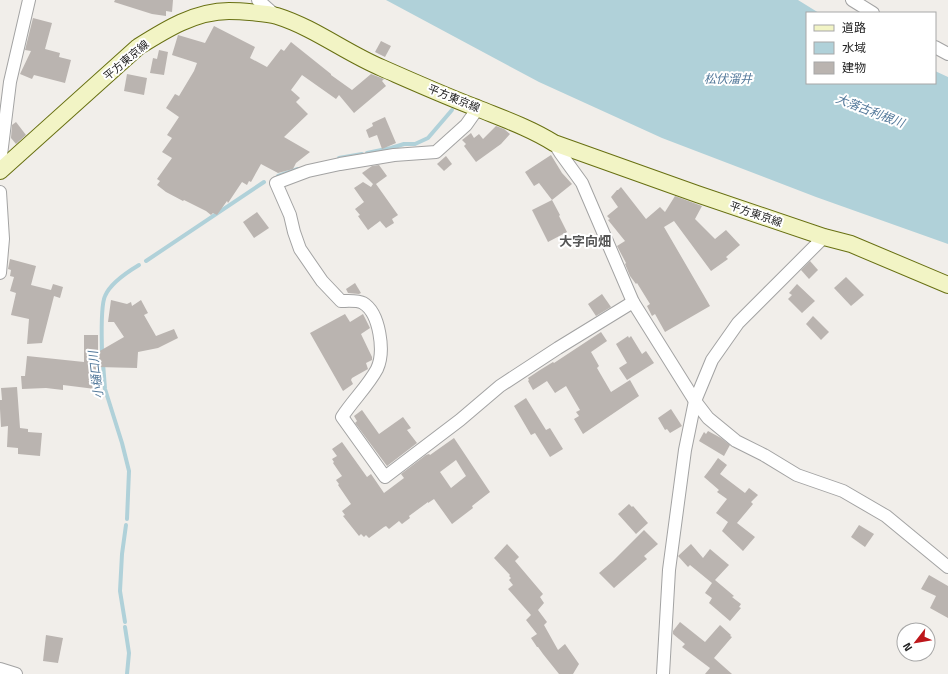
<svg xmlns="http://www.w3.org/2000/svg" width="948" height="674" viewBox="0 0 948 674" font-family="'Titillium Web','Noto Sans JP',sans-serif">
	<rect width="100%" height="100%" fill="#f1eeea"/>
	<!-- water -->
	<polygon fill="#b0d1d9" points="386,0 798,0 819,13 807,13 807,83 935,83 935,71 948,77 948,244 816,197 662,138 539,82"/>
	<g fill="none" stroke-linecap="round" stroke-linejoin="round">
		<!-- stream -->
		<g stroke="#b0d1d9" stroke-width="4">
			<polyline points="367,153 391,148 404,144 415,144 428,138 452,110"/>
			<polyline points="339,158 362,154"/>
			<polyline points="278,176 298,169"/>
			<polyline points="146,261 264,182"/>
			<path d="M102,354C102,341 100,307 105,296C110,284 129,271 139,265"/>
			<polyline points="103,363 105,389 122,443 129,471 127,519"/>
			<polyline points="125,622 120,591 122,554 126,525"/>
			<polyline points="125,627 129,653 127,674"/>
		</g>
	</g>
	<!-- building -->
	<g fill="#bab4b0" fill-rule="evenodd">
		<polygon points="115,0 173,0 172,12 166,11 166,16 152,14 114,2"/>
		<polygon points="33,18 52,23 45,49 60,53 59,57 71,60 65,83 34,75 32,79 20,74 31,51 25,50"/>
		<polygon points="214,26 255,47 250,58 267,67 281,49 284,51 291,42 331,74 331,75 352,90 371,74 384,79 382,81 386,86 354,113 339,95 336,99 302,75 291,90 300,98 296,102 308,114 284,137 310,152 296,163 293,169 278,173 261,164 251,182 249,181 247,185 242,182 228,203 227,201 217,215 213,213 211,215 206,211 184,200 183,201 166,192 157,185 160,181 157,179 172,158 162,152 172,138 167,135 179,117 166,108 175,94 179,96 194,71 197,63 172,55 178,35 205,43"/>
		<polygon points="381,41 391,46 385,57 375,52"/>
		<polygon points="159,50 168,52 164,75 150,73 153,58 157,59"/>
		<polygon points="127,74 147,78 144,95 124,91"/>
		<polygon points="385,117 396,143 382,149 377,135 369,138 366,130 373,126 372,123"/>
		<polygon points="16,122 26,135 16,144 11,138 12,125"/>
		<polygon points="496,126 504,129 510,134 501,144 476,162 464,146 466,144 462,140 471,133 474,138 479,134 483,139"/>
		<polygon points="551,155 562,173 572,184 552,200 539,183 534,186 525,172"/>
		<polygon points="446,156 452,164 444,171 437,164"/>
		<polygon points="379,165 387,176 376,184 398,215 392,219 394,223 386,228 380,221 368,230 358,216 360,215 355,209 364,202 354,188 363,182 371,187 373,184 362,173 372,166"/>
		<polygon points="621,187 646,219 660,207 665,212 675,196 702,206 695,219 715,239 726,230 740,245 726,257 728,259 711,271 674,221 664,227 710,306 665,332 655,314 652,316 647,306 650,304 637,283 636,284 630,276 625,264 626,263 617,246 625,241 608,220 610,219 607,216 618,207 611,197 617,190 618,190"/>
		<polygon points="552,200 560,215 559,216 567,232 548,242 532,210"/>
		<polygon points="257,212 269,228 254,238 243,222"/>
		<polygon points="10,259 36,266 31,285 51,290 53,284 63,287 60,298 54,296 42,343 27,344 29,319 11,315 16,293 10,291 14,277 10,276 11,270 8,269"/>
		<polygon points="810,261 818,270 809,279 801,270"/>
		<polygon points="846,277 864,295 851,306 834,288"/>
		<polygon points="355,283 361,293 359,294 348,293 346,289"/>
		<polygon points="797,284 815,301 802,313 788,299 792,295 789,293"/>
		<polygon points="602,294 611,307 596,316 588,304"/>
		<polygon points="111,300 127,304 131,302 132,306 141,300 148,313 144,315 156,336 174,329 178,338 158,348 138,352 137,368 98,367 95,389 63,385 63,390 46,388 22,389 21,376 25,376 27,356 84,362 84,335 98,335 98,352 124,337 114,322 108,322"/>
		<polygon points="345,314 350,322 363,314 370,328 361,334 372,357 372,360 366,363 368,369 352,378 351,380 353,384 343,391 310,333"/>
		<polygon points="813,316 829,332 821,340 806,324"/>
		<polygon points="601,332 607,341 591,352 599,366 597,368 611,392 630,380 639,396 583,434 574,419 579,416 576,412 580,410 566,386 555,393 547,381 533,390 528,381 529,380 528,378 540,370 553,362 554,363"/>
		<polygon points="628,336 629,338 631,336 642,354 646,351 654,363 627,380 619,368 627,363 616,344"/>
		<polygon points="17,387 20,428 28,429 28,432 42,433 40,456 18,454 18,448 7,447 8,426 1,427 0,409 0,400 2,400 1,388"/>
		<polygon points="526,398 546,430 550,428 563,449 550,457 535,433 531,435 514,406"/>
		<polygon points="671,409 682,426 670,433 667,429 665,430 658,418"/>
		<polygon points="362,410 379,434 403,417 411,428 407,430 417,443 387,466 355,423 357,421 354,416"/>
		<polygon points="708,431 721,438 730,445 724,456 699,441 704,432 706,434"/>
		<path d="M454,438L490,492L472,506L473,508L452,524L434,499L428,503V502L409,516L410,518L402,524L399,521L389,529L386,526L384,527L369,538L366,535L364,537L361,534L359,536L343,516L345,515L342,511L351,504L338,485L339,484L336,480L342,476L333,463L334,462L332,459L337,456L332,449L342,442L367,477L371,474L384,493L404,478L401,474L426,455L429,454L430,455ZM456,460L466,476L451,488L440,472Z"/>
		<polygon points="718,458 727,465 720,474 745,493 749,488 758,495 751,502 753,504 737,523 755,537 743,551 722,531 728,522 716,513 727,499 717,492 719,490 704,477 711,468"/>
		<polygon points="629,504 632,507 633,506 648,523 636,534 618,514"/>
		<polygon points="859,525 874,534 865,547 851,537"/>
		<polygon points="644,530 658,544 644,556 647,559 614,588 599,573 613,561"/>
		<polygon points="507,544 519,557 515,561 543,594 540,597 544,603 538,610 547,622 544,625 558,650 565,644 579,664 573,674 559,674 543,654 538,647 537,647 531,638 537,634 526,620 531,615 508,589 513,585 509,580 511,578 509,576 510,575 494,558"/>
		<polygon points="691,544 703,558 710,549 729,565 715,580 734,596 732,597 741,604 739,607 741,608 730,621 709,603 712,598 705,593 712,583 690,565 688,567 678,556"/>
		<polygon points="929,575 948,586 948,618 930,608 936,596 921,589"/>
		<polygon points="680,622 705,642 720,625 731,635 730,636 732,637 714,658 732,674 705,674 710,668 682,647 685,644 673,634 673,631"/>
		<polygon points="46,635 63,638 58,663 43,661"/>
	</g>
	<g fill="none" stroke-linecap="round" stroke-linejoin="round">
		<!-- street casing -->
		<g stroke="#a3a3a3" stroke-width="14">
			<g id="street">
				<polyline points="258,0 276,16"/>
				<polyline points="852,0 873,13"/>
				<polyline points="935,47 948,54"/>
				<path d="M478,108L466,125L436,152L394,155L340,164L308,171L276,183L290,215L294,232L300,249L322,281L341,301C347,301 358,300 363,303C380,313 385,352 377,369C368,386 353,400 342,417L385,477L460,420L500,386L558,348L633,302"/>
				<polyline points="554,143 561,154 582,183 633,302 695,401 708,418 736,441 764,455 797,475 843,491 886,516 948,567"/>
				<polyline points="0,163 10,82 29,0"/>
				<polyline points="0,192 3,239 0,273"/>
				<polyline points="0,669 16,674"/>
				<polyline points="663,674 669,570 685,450 695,401 712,360 738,323 824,237"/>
			</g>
		</g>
		<!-- secondary casing -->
		<g stroke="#687012" stroke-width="18">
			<path id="secondary" d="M0,171L138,47C165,30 195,11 229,11C239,11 268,13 277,16C315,28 346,53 382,68C414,82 445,96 477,108C504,119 530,128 554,143L697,194L824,237L851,244L948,285"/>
		</g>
		<!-- street -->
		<use href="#street" stroke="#fff" stroke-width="12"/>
		<!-- secondary -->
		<use href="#secondary" stroke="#f2f4c5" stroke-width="16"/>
	</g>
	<g text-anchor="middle" stroke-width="4" stroke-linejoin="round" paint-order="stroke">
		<!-- street labels -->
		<g font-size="11" fill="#222" stroke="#fff">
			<text transform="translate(126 60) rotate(-40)" y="4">平方東京線</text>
			<text transform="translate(454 98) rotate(22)" y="4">平方東京線</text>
			<text transform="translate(756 214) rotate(19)" y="4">平方東京線</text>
		</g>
		<!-- water labels -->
		<g font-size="12" font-style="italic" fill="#517799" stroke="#fff">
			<text x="728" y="83">松伏溜井</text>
			<text transform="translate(870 111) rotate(21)" y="4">大落古利根川</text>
			<text transform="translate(96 375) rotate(-97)" y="4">小樋口川</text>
		</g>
		<!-- quarter labels -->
		<g font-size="13" font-weight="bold" fill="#555" stroke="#fff">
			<text x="585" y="246">大字向畑</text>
		</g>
	</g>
	<!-- legend -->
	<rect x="806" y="12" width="130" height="72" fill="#ffffff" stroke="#a7a7a7"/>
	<rect x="814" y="25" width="20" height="6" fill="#f2f4c5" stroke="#a7a7a7"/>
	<text x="842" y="32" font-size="12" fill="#222222">道路</text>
	<rect x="814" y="42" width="20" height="12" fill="#b0d1d9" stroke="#a7a7a7"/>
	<text x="842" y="52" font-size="12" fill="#222222">水域</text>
	<rect x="814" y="62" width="20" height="12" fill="#bab4b0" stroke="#a7a7a7"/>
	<text x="842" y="72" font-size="12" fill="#222222">建物</text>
	<!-- north arrow -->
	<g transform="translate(916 642) rotate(239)"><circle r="19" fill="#ffffff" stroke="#a7a7a7"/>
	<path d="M0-3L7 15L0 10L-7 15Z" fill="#bd171b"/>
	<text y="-6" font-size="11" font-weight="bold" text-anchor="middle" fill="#222222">N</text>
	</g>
</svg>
